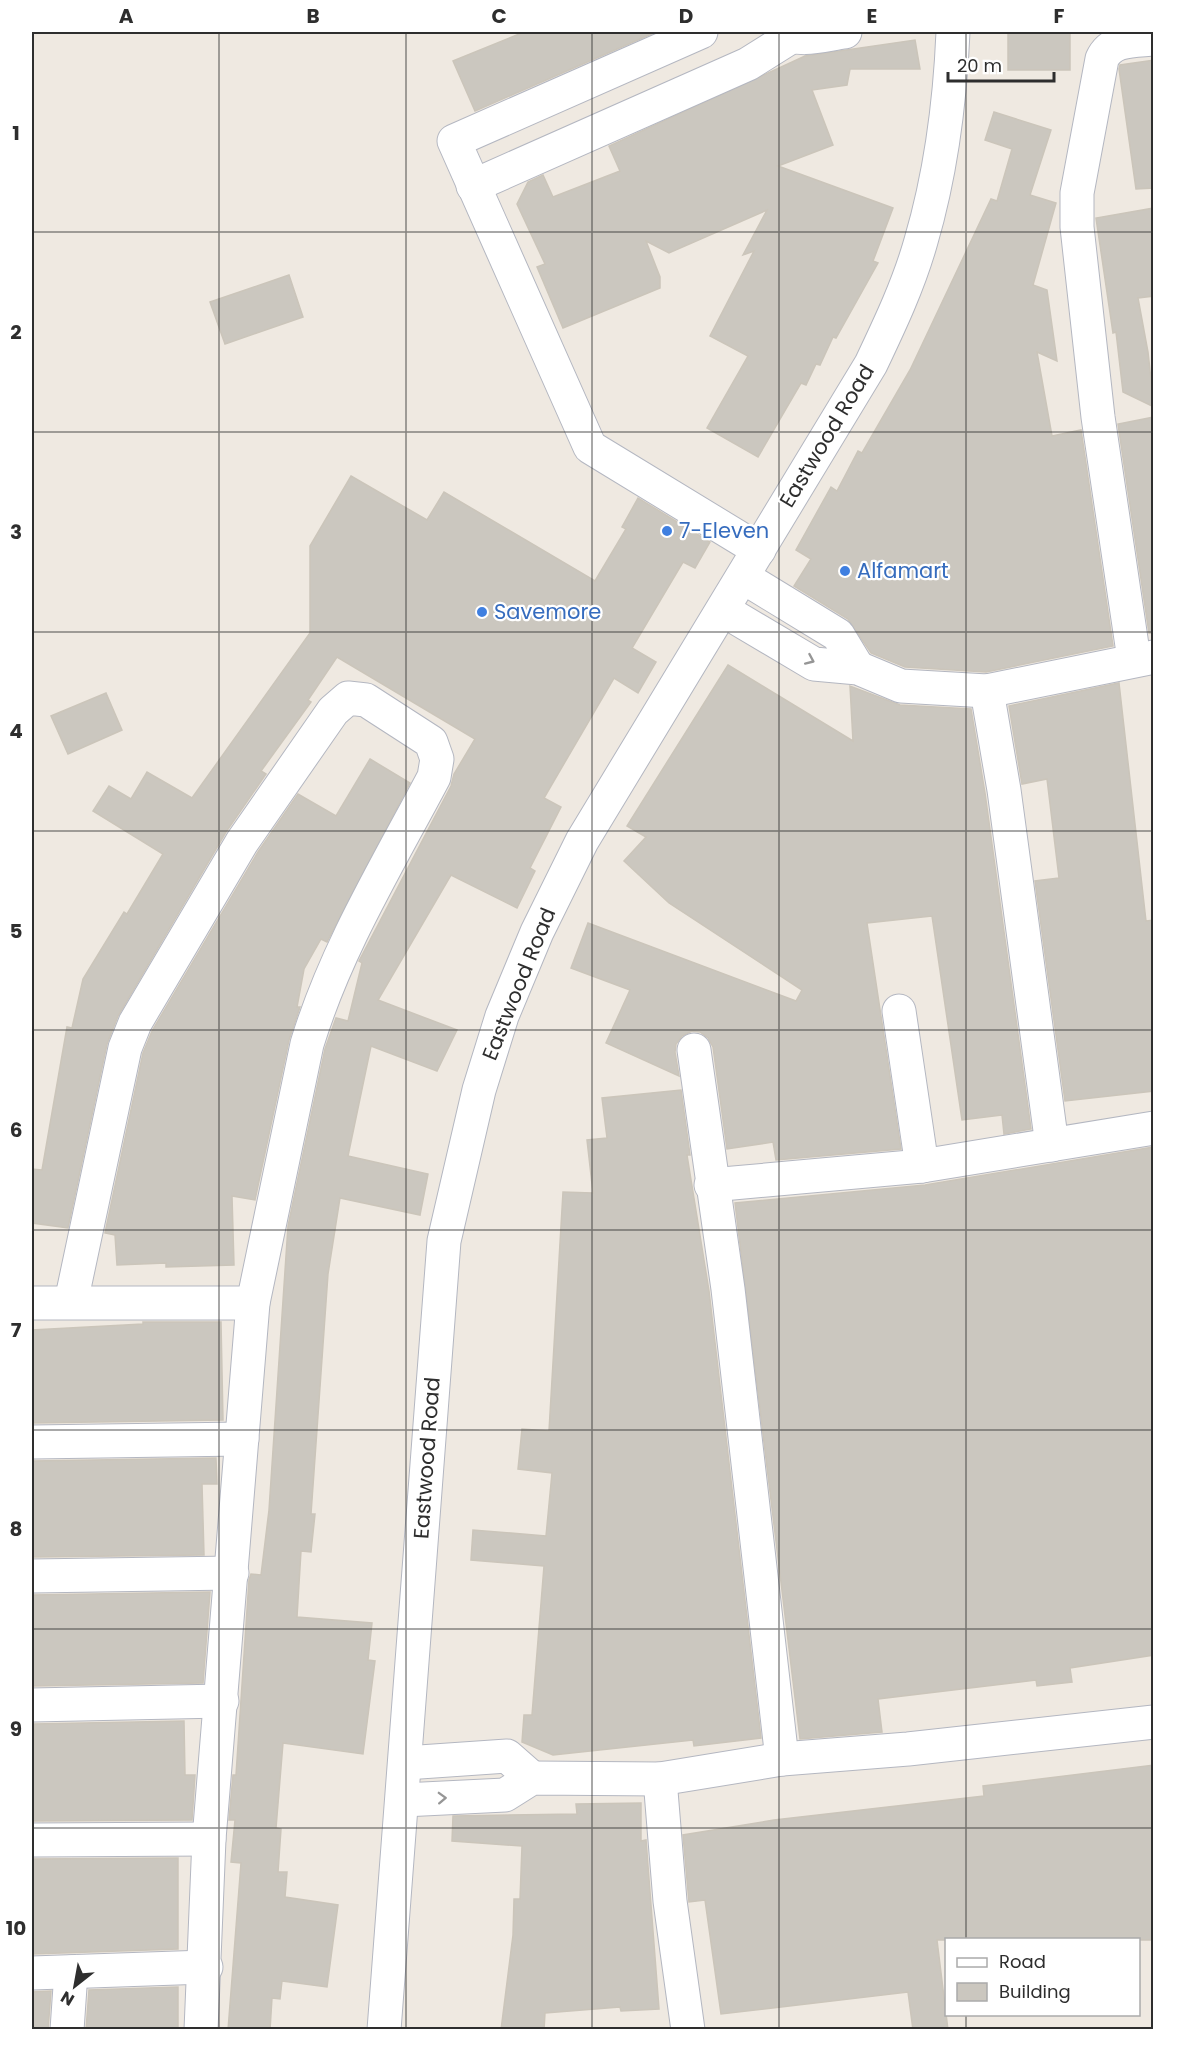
<svg xmlns="http://www.w3.org/2000/svg" width="1185" height="2061" viewBox="0 0 1185 2061" font-family="Poppins,sans-serif">
	<rect width="100%" height="100%" fill="#efe9e1"/>
	<!-- building -->
	<g fill="#cbc7bf" stroke="#cbc5ba" stroke-width="1.5">
		<polygon points="524,32 656,32 475,111 453,61"/>
		<rect x="1008" y="32" width="62" height="38"/>
		<polygon points="915,40 920,69 850,69 847,85 812,90 833,145 778,166 893,208 873,261 878,263 836,338 833,337 820,365 816,364 806,385 801,383 758,457 707,428 748,356 710,336 754,251 743,255 767,210 669,253 646,241 660,277 660,288 563,328 537,267 545,264 517,204 528,182 543,175 553,197 620,171 609,146 805,56"/>
		<polygon points="1154,60 1154,188 1136,189 1119,69 1120,65"/>
		<polygon points="994,112 1051,130 1030,195 1056,203 1033,285 1047,290 1057,361 1037,352 1052,436 1081,430 1113,646 986,672 905,667 871,653 848,619 794,586 811,559 796,550 831,487 837,491 858,451 862,453 910,370 991,199 997,201 1012,149 985,140"/>
		<polygon points="1154,208 1154,296 1138,298 1148,352 1154,407 1123,392 1116,332 1113,333 1096,218"/>
		<polygon points="289,275 303,317 225,344 210,302"/>
		<polygon points="1154,417 1154,633 1149,633 1118,424"/>
		<polygon points="351,476 427,520 444,492 595,581 626,529 622,527 638,498 710,542 695,568 683,562 632,648 656,662 638,693 614,678 544,798 561,807 530,868 535,871 517,908 451,875 378,1000 457,1030 437,1071 371,1046 348,1156 428,1174 420,1215 340,1198 328,1274 311,1514 315,1514 311,1552 301,1551 297,1617 372,1623 368,1660 375,1661 363,1754 283,1743 276,1828 281,1829 278,1872 287,1872 285,1897 338,1905 327,1987 282,1981 280,1999 272,1998 270,2030 228,2030 241,1863 231,1862 235,1820 229,1820 233,1775 236,1775 249,1580 251,1574 261,1575 269,1510 288,1226 325,1049 336,1018 348,1021 362,963 359,961 451,786 454,774 475,739 337,657 308,700 311,702 261,771 266,774 226,832 118,1016 107,1044 68,1228 32,1223 32,1169 42,1170 67,1027 72,1028 83,979 124,912 127,914 163,854 93,811 109,786 131,799 147,772 192,798 310,633 310,546"/>
		<polygon points="728,665 853,741 850,686 900,705 971,709 985,793 1031,1129 1004,1134 1002,1115 962,1120 932,916 867,923 901,1149 776,1160 773,1142 727,1149 713,1047 708,1038 700,1032 692,1031 682,1036 676,1044 675,1052 679,1076 606,1043 630,990 571,968 588,923 796,1001 802,990 669,903 624,861 646,837 627,826"/>
		<polygon points="1119,683 1146,921 1154,920 1154,1091 1065,1101 1035,881 1059,878 1047,779 1022,784 1009,706"/>
		<polygon points="106,693 122,730 68,754 51,716"/>
		<polygon points="370,759 410,783 327,942 321,939 304,969 297,1007 300,1007 289,1040 255,1200 232,1196 234,1265 166,1267 166,1263 117,1265 115,1235 105,1233 143,1053 152,1031 258,852 298,794 336,816"/>
		<polygon points="681,1090 690,1155 687,1155 709,1291 761,1738 694,1746 693,1740 553,1755 522,1742 524,1715 532,1715 544,1566 471,1560 473,1530 546,1536 552,1473 518,1469 522,1429 549,1431 563,1192 593,1193 587,1140 607,1138 602,1098"/>
		<polygon points="1154,1147 1154,1655 1070,1668 1072,1682 1037,1686 1036,1680 878,1699 882,1732 800,1739 735,1203 925,1185"/>
		<polygon points="143,1322 221,1322 223,1420 32,1423 32,1330 143,1324"/>
		<polygon points="216,1458 217,1484 202,1484 204,1555 32,1557 32,1461"/>
		<polygon points="210,1592 203,1683 32,1686 32,1595"/>
		<polygon points="184,1721 185,1775 195,1775 192,1820 32,1821 34,1724"/>
		<polygon points="1154,1765 1154,1940 937,1940 948,2030 913,2030 908,1992 721,2014 705,1900 689,1902 683,1835 774,1820 984,1796 983,1786"/>
		<polygon points="641,1803 641,1841 646,1840 659,2009 621,2011 620,2007 545,2013 544,2030 501,2030 513,1935 514,1899 520,1899 522,1846 452,1841 453,1816 577,1814 576,1804"/>
		<polygon points="178,1858 178,1949 32,1954 32,1859"/>
		<polygon points="178,1987 178,2030 86,2030 89,1990"/>
		<polygon points="51,1991 48,2030 32,2030 32,1992"/>
	</g>
	<g fill="none" stroke-linecap="round" stroke-linejoin="round">
		<!-- street casing -->
		<g stroke="#b4b7c1" stroke-width="35">
			<g id="street">
				<polyline points="701,32 454,141 590,447 759,550"/>
				<polyline points="473,186 748,64 791,37"/>
				<polyline points="743,577 838,635 858,668"/>
				<polyline points="723,610 814,664 858,668 901,686 987,691 1154,657"/>
				<path d="M1134,659L1098,417L1077,227V193L1102,59C1111,39 1133,41 1154,39"/>
				<polyline points="987,691 1004,790 1052,1145"/>
				<polyline points="899,1011 922,1166"/>
				<polyline points="694,1050 728,1289 782,1759"/>
				<polyline points="711,1185 922,1166 1154,1128"/>
				<path d="M71,1302L125,1048L135,1023L242,842L333,711L348,698L366,700L431,742L437,759L434,777C388,864 336,949 307,1044L253,1303L209,1839L201,2030"/>
				<polyline points="32,1303 253,1303"/>
				<polyline points="32,1442 242,1439"/>
				<polyline points="32,1576 232,1573"/>
				<polyline points="32,1705 222,1701"/>
				<polyline points="405,1763 507,1756 532,1778"/>
				<polyline points="660,1779 670,1901 688,2030"/>
				<polyline points="403,1800 505,1795 532,1778 660,1779 782,1759 908,1749 1154,1722"/>
				<polyline points="32,1840 209,1839"/>
				<polyline points="67,2030 71,1972"/>
			</g>
		</g>
		<!-- secondary casing -->
		<g stroke="#b4b7c1" stroke-width="35">
			<g id="secondary">
				<path d="M781,32C801,43 823,35 845,32"/>
				<polyline points="32,1973 206,1967"/>
				<path d="M384,2030L444,1241L479,1090L502,1016L537,932L582,841L871,364C890,324 909,284 921,241C941,173 950,102 953,32"/>
			</g>
		</g>
		<!-- street -->
		<use href="#street" stroke="#fff" stroke-width="33"/>
		<!-- secondary -->
		<use href="#secondary" stroke="#fff" stroke-width="33"/>
	</g>
	<!-- one-way arrows -->
	<defs><path id="oneway-chevron" d="M-2-3.5L2.5 0L-2 3.5" fill="none" stroke-width="1.6" stroke-linecap="round" stroke-linejoin="round" transform="scale(1.5)"/></defs>
	<g stroke="#969696">
		<use href="#oneway-chevron" transform="translate(810 660) rotate(24)"/>
		<use href="#oneway-chevron" transform="translate(442 1798) rotate(-2)"/>
	</g>
	<!-- grid -->
	<path fill="none" stroke="#2e2e2e" stroke-width="1.5" stroke-opacity="0.55" d="M219,32V2030M406,32V2030M592,32V2030M779,32V2030M966,32V1940M32,232H1154M32,432H1154M32,632H1154M32,831H1154M32,1030H1154M32,1230H1154M32,1430H1154M32,1629H1154M32,1828H1154M966,2014V2030"/>
	<!-- markers -->
	<g fill="#3f7fe0" stroke="#fff" stroke-width="2">
		<circle cx="667" cy="531" r="6"/>
		<circle cx="845" cy="571" r="6"/>
		<circle cx="482" cy="612" r="6"/>
	</g>
	<g text-anchor="middle" stroke-width="4.5" stroke-linejoin="round" paint-order="stroke">
		<!-- street labels -->
		<g font-size="21" fill="#2e2e2e" stroke="#fff">
			<text transform="translate(827 436) rotate(-59)" y="7">Eastwood Road</text>
			<text transform="translate(519 984) rotate(-68)" y="7">Eastwood Road</text>
			<text transform="translate(427 1458) rotate(-86)" y="7">Eastwood Road</text>
		</g>
		<!-- shop labels -->
		<g font-size="21" fill="#366cbe" stroke="#fff" text-anchor="start">
			<text x="679" y="538">7-Eleven</text>
			<text x="857" y="578">Alfamart</text>
			<text x="494" y="619">Savemore</text>
		</g>
	</g>
	<!-- border -->
	<rect width="1185" height="2061" fill="none" stroke="#ffffff" stroke-width="66"/>
	<!-- legend -->
	<rect x="945" y="1938" width="195" height="78" fill="#ffffff" stroke="#ababab" stroke-width="1.5"/>
	<rect x="957" y="1958" width="30" height="9" fill="#ffffff" stroke="#ababab" stroke-width="1.5"/>
	<text x="999" y="1968" font-size="18" fill="#2e2e2e">Road</text>
	<rect x="957" y="1983" width="30" height="18" fill="#cbc7bf" stroke="#ababab" stroke-width="1.5"/>
	<text x="999" y="1998" font-size="18" fill="#2e2e2e">Building</text>
	<!-- north arrow -->
	<g transform="translate(75 1986) rotate(211)" stroke="#ffffff" stroke-width="4.5" paint-order="stroke">
	<path d="M0-4.5L10 22L0 15L-10 22Z" fill="#2e2e2e"/>
	<text y="-9" font-size="16" font-weight="bold" text-anchor="middle" fill="#2e2e2e">N</text>
	</g>
	<!-- scale -->
	<path d="M948 72v9h106v-9" fill="none" stroke="#2e2e2e" stroke-width="3"/>
	<text x="957" y="72" font-size="18" fill="#2e2e2e" stroke="#ffffff" stroke-width="4.5" paint-order="stroke">20 m</text>
	<rect x="33" y="33" width="1119" height="1995" fill="none" stroke="#2e2e2e" stroke-width="2"/>
	<g font-size="20" text-anchor="middle" font-weight="bold" fill="#2e2e2e">
		<text x="126" y="23">A</text>
		<text x="313" y="23">B</text>
		<text x="499" y="23">C</text>
		<text x="686" y="23">D</text>
		<text x="872" y="23">E</text>
		<text x="1059" y="23">F</text>
		<text x="16" y="140">1</text>
		<text x="16" y="339">2</text>
		<text x="16" y="539">3</text>
		<text x="16" y="738">4</text>
		<text x="16" y="938">5</text>
		<text x="16" y="1137">6</text>
		<text x="16" y="1337">7</text>
		<text x="16" y="1536">8</text>
		<text x="16" y="1736">9</text>
		<text x="16" y="1935">10</text>
	</g>
</svg>
